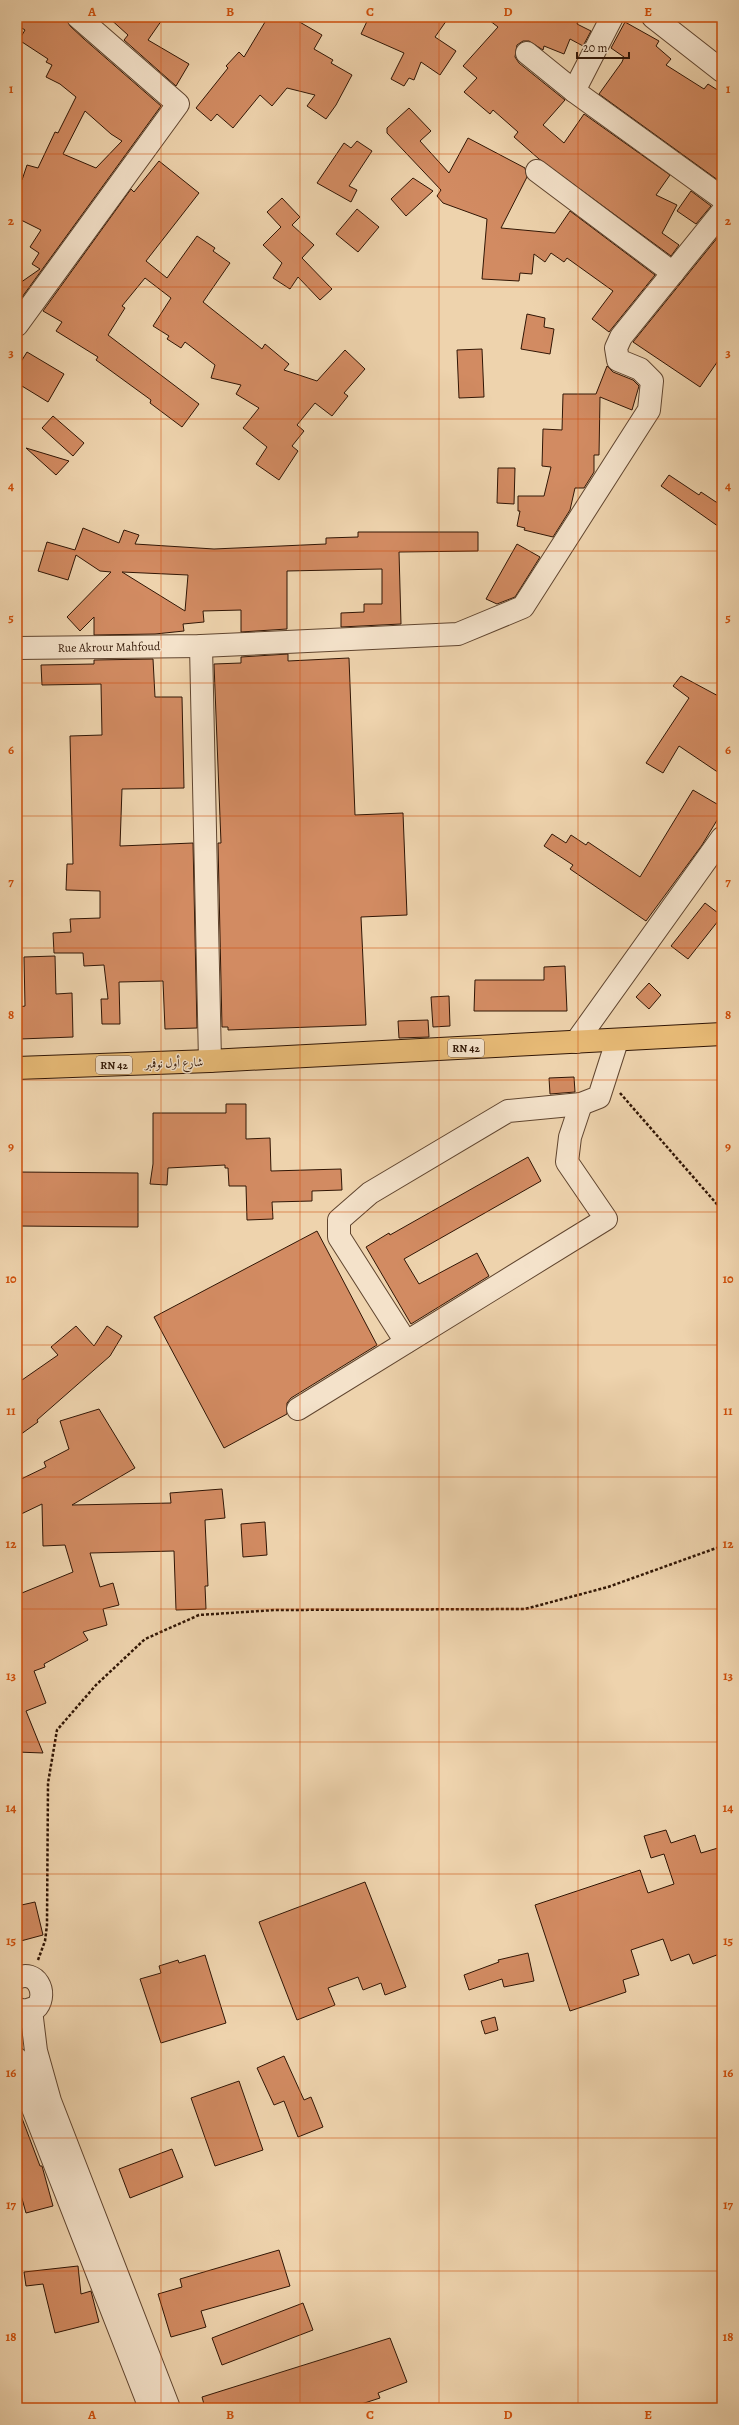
<svg xmlns="http://www.w3.org/2000/svg" width="739" height="2425" viewBox="0 0 739 2425" font-family="Alegreya,Amiri,serif">
	<rect width="100%" height="100%" fill="#eed3ad"/>
	<filter id="stains"><feTurbulence type="fractalNoise" baseFrequency=".005" numOctaves="4"/><feColorMatrix values="0 0 0 0 .2 0 0 0 0 .09 0 0 0 0 .02 0 0 0 .5 -.17"/></filter>
	<radialGradient id="worn" r=".72"><stop offset=".6" stop-color="#630" stop-opacity="0"/><stop offset="1" stop-color="#630" stop-opacity=".3"/></radialGradient>
	<!-- building -->
	<g fill="#d28b62" stroke="#311605" fill-rule="evenodd">
		<path d="M17,17H66L70,26L84,39L161,106L17,304V285L40,269L32,264L39,253L30,247L41,230L17,218V177L22,180L27,165L38,168L55,132L58,133L76,97L60,84L46,77L52,65L46,62L48,59L19,40L25,30L17,25ZM85,111L111,134L122,141L96,168L63,154Z"/>
		<polygon points="108,17 164,17 148,40 189,64 176,86 124,40 128,35"/>
		<polygon points="268,17 291,17 322,35 314,49 333,60 331,63 352,75 336,105 326,119 307,106 315,95 287,88 272,106 260,95 233,128 217,114 211,121 196,108 228,68 226,66 239,52 244,57"/>
		<polygon points="369,17 449,17 435,37 456,51 440,75 421,62 414,80 409,78 404,86 391,79 404,53 361,34"/>
		<polygon points="485,17 580,17 577,24 591,31 583,46 570,39 564,54 544,46 543,50 529,41 523,41 517,45 515,57 519,63 565,100 543,125 564,143 584,114 670,175 656,195 677,205 662,233 679,245 671,256 539,159 514,137 518,132 493,110 490,114 464,92 477,78 463,66 498,27"/>
		<polygon points="625,22 659,41 656,46 671,59 666,65 704,89 708,84 722,93 722,183 599,94 622,62 624,57 611,48"/>
		<polygon points="409,108 431,131 420,141 449,173 468,138 525,168 527,177 501,228 555,233 570,211 655,275 609,332 592,319 613,291 567,258 564,262 551,253 545,262 534,254 532,274 520,273 519,281 482,279 487,219 443,203 437,196 441,190 387,133 387,128"/>
		<polygon points="357,141 372,151 349,186 357,190 351,202 317,183 344,143 351,148"/>
		<polygon points="159,161 199,193 146,261 167,278 197,236 215,248 213,251 230,263 203,302 262,349 265,344 289,364 284,370 317,381 345,350 365,369 344,393 348,396 332,416 315,403 297,425 304,431 292,446 298,451 279,480 256,464 267,447 243,428 259,408 236,394 241,385 211,378 215,365 185,342 181,348 167,339 169,336 153,326 171,298 145,278 122,306 125,308 108,335 199,404 182,427 150,403 151,400 96,360 98,357 56,331 62,322 43,311 131,189 134,192"/>
		<polygon points="413,178 433,191 406,216 391,199"/>
		<polygon points="691,191 711,206 696,224 677,211"/>
		<polygon points="282,198 300,217 292,225 314,245 302,258 332,289 320,300 298,277 290,289 273,278 282,263 263,245 281,227 267,212"/>
		<polygon points="357,209 379,227 358,252 336,234"/>
		<polygon points="722,232 722,355 700,387 633,342"/>
		<polygon points="527,314 545,318 544,327 554,329 550,354 521,349"/>
		<polygon points="482,349 484,397 459,398 457,350"/>
		<polygon points="27,352 64,374 48,402 17,383 17,368"/>
		<polygon points="607,366 613,372 633,380 639,386 632,410 600,397 599,455 594,455 594,472 584,488 575,488 570,510 553,537 524,530 525,528 517,526 520,511 518,511 518,496 544,496 551,467 542,466 543,429 562,430 563,394 596,394"/>
		<polygon points="53,416 84,443 73,456 42,428"/>
		<polygon points="26,448 69,461 56,475"/>
		<polygon points="498,468 515,468 514,504 497,503"/>
		<polygon points="669,475 699,495 701,492 722,506 722,529 661,486"/>
		<path d="M83,528L119,543L124,530L139,535L135,544L214,549L326,544V538L358,537V532H478V551L399,552L401,624L341,627V613L364,612V604H382V569L287,571V629L241,632V610L203,611L204,622L183,624L184,631L155,634L94,635V617L80,631L67,617L111,572L100,571L76,555L68,580L38,571L47,542L75,550ZM122,572L188,575L185,611Z"/>
		<polygon points="517,544 540,557 515,597 497,604 486,599"/>
		<polygon points="288,654 288,661 349,658 355,815 403,813 407,915 361,917 366,1025 228,1030 228,1027 222,1027 218,843 221,843 214,664 241,663 241,657"/>
		<polygon points="153,659 155,697 182,697 184,788 122,789 120,846 193,843 197,1028 165,1029 163,981 119,982 120,1024 102,1024 101,999 108,999 104,965 84,966 83,953 54,953 53,933 71,932 70,919 100,918 100,891 66,890 67,864 73,864 70,736 102,735 101,684 42,685 41,665 94,664 94,660"/>
		<polygon points="681,676 722,698 722,775 679,746 663,773 646,763 689,698 673,686"/>
		<polygon points="693,790 722,807 722,812 702,845 646,921 570,869 573,865 544,846 552,834 566,843 571,835 586,845 588,842 640,877"/>
		<polygon points="705,903 722,916 688,959 671,946"/>
		<polygon points="55,956 56,994 72,993 73,1037 20,1039 19,1007 25,1006 24,957"/>
		<polygon points="565,966 567,1011 474,1011 475,980 544,980 544,967"/>
		<polygon points="649,983 661,995 649,1009 636,997"/>
		<polygon points="449,996 450,1026 433,1027 431,997"/>
		<polygon points="428,1020 429,1037 399,1038 398,1021"/>
		<polygon points="574,1077 575,1092 550,1094 549,1078"/>
		<polygon points="226,1104 246,1104 246,1139 270,1138 271,1171 341,1169 342,1190 312,1191 312,1201 272,1202 273,1219 247,1220 246,1186 229,1186 228,1168 225,1168 225,1165 168,1168 167,1185 150,1184 153,1164 153,1113 226,1113"/>
		<polygon points="528,1157 541,1181 404,1259 419,1284 477,1253 489,1276 411,1324 366,1247 389,1233 390,1235"/>
		<polygon points="17,1172 138,1173 138,1227 17,1226"/>
		<polygon points="317,1231 377,1345 291,1398 287,1403 287,1414 224,1448 154,1317"/>
		<polygon points="76,1326 94,1346 107,1326 122,1336 110,1356 37,1420 38,1422 17,1437 17,1380 22,1380 58,1355 51,1347"/>
		<polygon points="99,1409 135,1468 72,1505 171,1503 170,1493 222,1489 225,1518 205,1520 208,1586 205,1586 206,1609 176,1610 174,1551 90,1553 100,1587 113,1583 119,1605 103,1609 107,1625 83,1632 88,1640 44,1664 45,1667 34,1671 46,1703 26,1711 43,1753 17,1752 17,1595 73,1572 65,1545 43,1546 42,1504 17,1516 17,1481 46,1467 44,1462 69,1449 60,1421"/>
		<polygon points="265,1522 267,1555 243,1557 241,1524"/>
		<polygon points="666,1830 671,1843 695,1835 701,1853 718,1848 722,1859 722,1953 693,1964 689,1954 671,1961 663,1939 631,1950 639,1975 623,1980 626,1992 570,2011 535,1905 640,1870 648,1893 674,1884 664,1854 651,1858 644,1836"/>
		<polygon points="365,1882 406,1987 385,1995 381,1983 363,1990 358,1977 328,1988 335,2005 297,2020 259,1922"/>
		<polygon points="35,1902 43,1935 17,1942 17,1906"/>
		<polygon points="528,1953 534,1981 504,1987 502,1979 469,1990 464,1975 499,1962 498,1960"/>
		<polygon points="205,1955 226,2023 161,2043 140,1979 161,1973 159,1966 178,1960 179,1963"/>
		<polygon points="495,2017 498,2030 485,2034 481,2021"/>
		<polygon points="284,2056 304,2100 311,2097 323,2127 298,2137 284,2101 274,2105 257,2068"/>
		<polygon points="239,2081 263,2150 215,2166 191,2098"/>
		<polygon points="17,2105 40,2166 42,2166 53,2206 26,2213 17,2181"/>
		<polygon points="172,2149 183,2177 130,2198 119,2169"/>
		<polygon points="279,2250 290,2286 201,2311 206,2327 171,2337 158,2294 182,2287 180,2279"/>
		<polygon points="78,2266 81,2294 91,2291 99,2322 55,2333 43,2284 26,2286 24,2272"/>
		<polygon points="303,2303 313,2330 222,2365 212,2338"/>
		<polygon points="390,2338 407,2382 378,2393 380,2398 349,2408 205,2408 202,2397"/>
	</g>
	<g fill="none" stroke-linecap="round" stroke-linejoin="round">
		<!-- minor casing -->
		<g stroke="#60452f" stroke-width="24">
			<g id="minor">
				<polyline points="653,17 722,71"/>
				<polyline points="527,53 574,91 722,198"/>
				<polyline points="574,91 612,17"/>
				<polyline points="537,171 673,273"/>
				<polyline points="17,325 178,104 78,17"/>
				<polyline points="201,646 210,1061"/>
				<polyline points="17,648 201,646 458,634 523,607 649,410 652,381 640,369 618,360 616,348 621,337 722,212"/>
				<polyline points="576,1042 722,838"/>
				<polyline points="406,1342 339,1237 339,1220 370,1193 508,1111 581,1104 599,1097 617,1041"/>
				<polyline points="298,1409 606,1219 567,1162 570,1137 581,1104"/>
				<path d="M17,1978C36,1969 48,1992 37,2007L25,2011L18,2009"/>
				<polyline points="31,2010 36,2051 50,2101 169,2408"/>
				<polyline points="17,2059 32,2106 150,2408"/>
			</g>
		</g>
		<!-- major casing -->
		<g stroke="#311605" stroke-width="24">
			<polyline id="major" points="17,1068 210,1061 722,1034"/>
		</g>
		<!-- path -->
		<g stroke="#311605" stroke-width="2.5" stroke-dasharray="3 2" stroke-linecap="butt">
			<polyline points="620,1093 722,1210"/>
			<polyline points="38,1960 45,1941 47,1925 48,1783 57,1730 96,1685 145,1639 199,1615 275,1610 525,1609 608,1587 722,1546"/>
		</g>
		<!-- minor -->
		<use href="#minor" stroke="#f4e2ca" stroke-width="22"/>
		<!-- major -->
		<use href="#major" stroke="#e7ba76" stroke-width="22"/>
	</g>
	<!-- grid -->
	<path fill="none" stroke="#cd4f0b" stroke-width="1" stroke-opacity="0.55" d="M161,17V2408M300,17V2408M439,17V2408M578,17V2408M17,154H722M17,287H722M17,419H722M17,551H722M17,683H722M17,816H722M17,948H722M17,1080H722M17,1212H722M17,1345H722M17,1477H722M17,1609H722M17,1742H722M17,1874H722M17,2006H722M17,2138H722M17,2271H722"/>
	<g text-anchor="middle" stroke-width="3" stroke-linejoin="round" paint-order="stroke">
		<!-- shield labels -->
		<g fill="#f4e2ca" stroke="#6c5340" stroke-width="1">
			<rect x="448" y="1039" width="36" height="18" rx="3"/>
			<rect x="96" y="1056" width="36" height="18" rx="3"/>
		</g>
		<g font-size="11" font-weight="bold" fill="#311605">
			<text x="466" y="1052">RN 42</text>
			<text x="114" y="1069">RN 42</text>
		</g>
		<!-- street labels -->
		<g font-size="12" fill="#311605" stroke="#f4e2ca">
			<text transform="translate(109 647) rotate(-1)" y="4">Rue Akrour Mahfoud</text>
			<text transform="translate(174 1063) rotate(-2)" y="4">شارع أول نوفمبر</text>
		</g>
	</g>
	<!-- margin -->
	<rect width="739" height="2425" fill="none" stroke="#eed3ad" stroke-width="44"/>
	<!-- scale -->
	<path d="M577 52v6h52v-6" fill="none" stroke="#311605" stroke-width="2"/>
	<text x="583" y="52" font-size="12" fill="#311605" stroke="#f4e2ca" stroke-width="3" paint-order="stroke">20 m</text>
	<rect x="22" y="22" width="695" height="2381" fill="none" stroke="#cd4f0b" stroke-width="1.5"/>
	<g font-size="13" text-anchor="middle" font-weight="bold" fill="#cd4f0b">
		<text x="92" y="16">A</text>
		<text x="230" y="16">B</text>
		<text x="370" y="16">C</text>
		<text x="508" y="16">D</text>
		<text x="648" y="16">E</text>
		<text x="11" y="93">1</text>
		<text x="728" y="93">1</text>
		<text x="11" y="225">2</text>
		<text x="728" y="225">2</text>
		<text x="11" y="357">3</text>
		<text x="728" y="357">3</text>
		<text x="11" y="490">4</text>
		<text x="728" y="490">4</text>
		<text x="11" y="622">5</text>
		<text x="728" y="622">5</text>
		<text x="11" y="754">6</text>
		<text x="728" y="754">6</text>
		<text x="11" y="886">7</text>
		<text x="728" y="886">7</text>
		<text x="11" y="1019">8</text>
		<text x="728" y="1019">8</text>
		<text x="11" y="1151">9</text>
		<text x="728" y="1151">9</text>
		<text x="11" y="1283">10</text>
		<text x="728" y="1283">10</text>
		<text x="11" y="1415">11</text>
		<text x="728" y="1415">11</text>
		<text x="11" y="1548">12</text>
		<text x="728" y="1548">12</text>
		<text x="11" y="1680">13</text>
		<text x="728" y="1680">13</text>
		<text x="11" y="1812">14</text>
		<text x="728" y="1812">14</text>
		<text x="11" y="1945">15</text>
		<text x="728" y="1945">15</text>
		<text x="11" y="2077">16</text>
		<text x="728" y="2077">16</text>
		<text x="11" y="2209">17</text>
		<text x="728" y="2209">17</text>
		<text x="11" y="2341">18</text>
		<text x="728" y="2341">18</text>
		<text x="92" y="2419">A</text>
		<text x="230" y="2419">B</text>
		<text x="370" y="2419">C</text>
		<text x="508" y="2419">D</text>
		<text x="648" y="2419">E</text>
	</g>
	<rect width="100%" height="100%" filter="url(#stains)"/>
	<rect width="100%" height="100%" fill="url(#worn)"/>
</svg>
